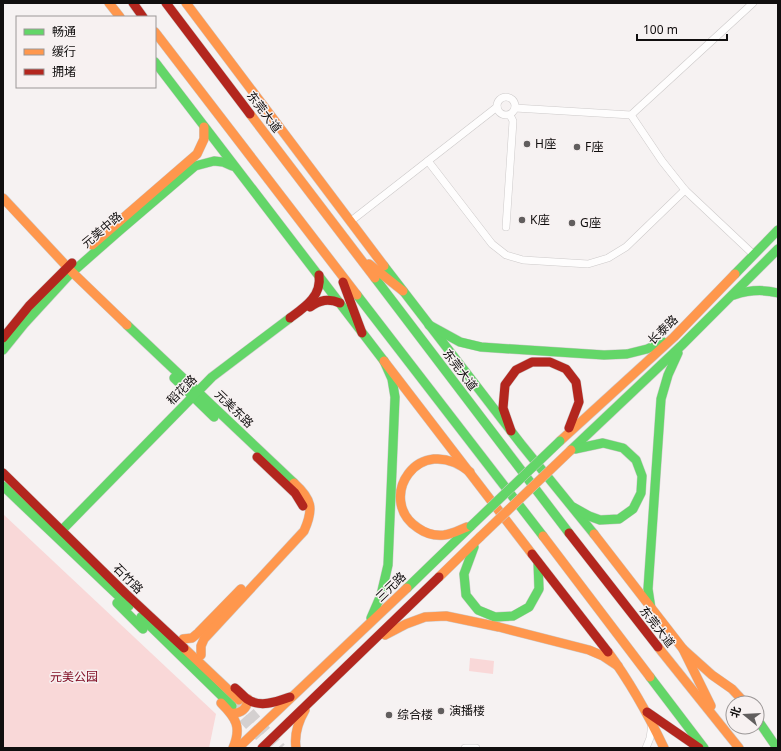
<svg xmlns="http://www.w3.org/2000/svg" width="781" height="751" viewBox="0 0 781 751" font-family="'Noto Sans','Noto Sans SC',sans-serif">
	<rect width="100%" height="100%" fill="#f6f2f2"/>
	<!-- green -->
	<g fill="#f9d8d8">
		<polygon points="3,514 216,714 209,748 3,748"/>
		<polygon points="470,658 494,661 493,674 469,671"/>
	</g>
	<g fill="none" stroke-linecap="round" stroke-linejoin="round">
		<!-- secondary-tunnel -->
		<g stroke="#d4d0d0" stroke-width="10" stroke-dasharray="10 5" stroke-linecap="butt">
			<polyline points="240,701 281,748"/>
			<polyline points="233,707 270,748"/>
		</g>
		<!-- street casing -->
		<g stroke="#cdcaca" stroke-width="8">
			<g id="street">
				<polyline points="753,3 631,115 662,161 685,190 754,255"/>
				<circle cx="506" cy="106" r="9"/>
				<polyline points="515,108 631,115"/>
				<polyline points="428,161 492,244 506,255 523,260 588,264 608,258 626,247 685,190"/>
				<polyline points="351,221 497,107"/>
				<polyline points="506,227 513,121 510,115"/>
				<polyline points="465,748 476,748"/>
				<polyline points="646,748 650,738 652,724"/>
			</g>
		</g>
		<!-- fast casing -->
		<g stroke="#cdcaca" stroke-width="10">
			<g id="fast">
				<polyline points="155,62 384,361"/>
				<polyline points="384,266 521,444 594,534"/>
				<polyline points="735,274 778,230"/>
				<polyline points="375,278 569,533"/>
				<polyline points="357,295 543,536"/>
				<path d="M734,295C749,290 763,289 778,293"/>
				<polyline points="127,325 294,483"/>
				<polyline points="429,325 460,342 481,347 604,355 627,354 647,349 663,342"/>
				<polyline points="3,350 24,324 69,275 119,231 195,166 214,161 223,162 232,166"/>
				<polyline points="174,378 214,417"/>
				<polyline points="571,450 682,345 778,249"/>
				<polyline points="3,486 129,606"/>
				<polyline points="573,507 589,516 600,520 619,519 633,509 641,493 642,476 636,460 623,448 603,443 575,449"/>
				<polyline points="62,530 212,377 290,318"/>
				<polyline points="474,547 464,574 466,595 478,610 495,617 513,616 529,607 539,589 538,562"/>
				<polyline points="407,588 471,526"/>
				<polyline points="117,603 143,629"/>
				<polyline points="651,609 648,589 661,399 668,375 678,353"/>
				<polyline points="141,617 232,706"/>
				<polyline points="371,618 381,595 388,565 395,397 392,379 384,361"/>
				<polyline points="650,677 704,748"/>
				<polyline points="757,719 777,748"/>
			</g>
		</g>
		<!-- slow casing -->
		<g stroke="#cdcaca" stroke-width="10">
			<g id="slow">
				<polyline points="109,3 120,17"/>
				<polyline points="186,3 384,266"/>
				<polyline points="155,32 357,295"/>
				<polyline points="250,114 375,278"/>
				<polyline points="3,198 72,272 127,325"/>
				<polyline points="92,245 197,154 204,139 204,127"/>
				<polyline points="369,264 403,291"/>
				<polyline points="384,361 532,554"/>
				<polyline points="560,441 674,337 735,274"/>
				<path d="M467,527C459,530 452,534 444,535C434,536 425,533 418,528C375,500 418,430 470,472"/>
				<polyline points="594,534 683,649 712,675 732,689 745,703"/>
				<polyline points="543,536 650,677"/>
				<polyline points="439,577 480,537"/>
				<polyline points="385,635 406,624 425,617 446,616 499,627 589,650 603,656 618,666"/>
				<polyline points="183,639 192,638 198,633 241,589"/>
				<polyline points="658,647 739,748"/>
				<polyline points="184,648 239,700"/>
				<polyline points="683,649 711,706"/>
				<path d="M608,652C630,682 648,714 664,748"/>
				<path d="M201,655V646L204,639L304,531C314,509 312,499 294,483"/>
				<path d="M221,703C236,718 242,727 233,748"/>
				<path d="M231,713C241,714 247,709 248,699"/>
				<polyline points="238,748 407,588"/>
				<path d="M296,748C294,734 298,722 305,710"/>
			</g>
		</g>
		<!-- jam casing -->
		<g stroke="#cdcaca" stroke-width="10">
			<g id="jam">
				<polyline points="133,3 143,17"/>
				<polyline points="166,3 250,114"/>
				<polyline points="343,282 362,333"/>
				<path d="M310,307C320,300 328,298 340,303"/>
				<path d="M290,318C305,307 322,296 319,275"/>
				<polyline points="3,338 29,306 72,263"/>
				<polyline points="511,431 503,408 505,385 516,370 532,362 550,362 566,369 576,382 579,402 569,428"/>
				<polyline points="257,457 295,493 303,506"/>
				<polyline points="3,473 126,594 184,648"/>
				<polyline points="569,533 658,647"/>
				<polyline points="532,554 608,652"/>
				<path d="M235,688C239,691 243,696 247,699C260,708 276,702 290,697"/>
				<polyline points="647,712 699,748"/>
				<polyline points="262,748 439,577"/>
			</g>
		</g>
		<!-- street -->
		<use href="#street" stroke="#fefdfd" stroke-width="7"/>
		<!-- fast -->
		<use href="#fast" stroke="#63d668" stroke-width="9"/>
		<!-- slow -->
		<use href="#slow" stroke="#ff974d" stroke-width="9"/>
		<!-- jam -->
		<use href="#jam" stroke="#b3261e" stroke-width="9"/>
		<!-- fast-bridge casing -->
		<g stroke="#cdcaca" stroke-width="10" stroke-linecap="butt">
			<polyline id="fast-bridge" points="471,526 560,441"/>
		</g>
		<!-- slow-bridge casing -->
		<g stroke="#cdcaca" stroke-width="10" stroke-linecap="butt">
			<polyline id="slow-bridge" points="480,537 571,450"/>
		</g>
		<!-- fast-bridge -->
		<use href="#fast-bridge" stroke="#63d668" stroke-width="9"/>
		<!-- slow-bridge -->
		<use href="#slow-bridge" stroke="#ff974d" stroke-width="9"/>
	</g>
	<!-- markers -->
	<g fill="#615e5e" stroke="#f7f1f1" stroke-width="1.5">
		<circle cx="527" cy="144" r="4"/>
		<circle cx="577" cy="147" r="4"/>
		<circle cx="522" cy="220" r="4"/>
		<circle cx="572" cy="223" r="4"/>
		<circle cx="441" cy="711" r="4"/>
		<circle cx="389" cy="715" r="4"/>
	</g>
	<g text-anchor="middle" stroke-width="3" stroke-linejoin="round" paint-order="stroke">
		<!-- street labels -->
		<g font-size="12" fill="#110f0f" stroke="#f7f1f1">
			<text transform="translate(264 112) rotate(53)" y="4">东莞大道</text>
			<text transform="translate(102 230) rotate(-40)" y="4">元美中路</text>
			<text transform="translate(663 330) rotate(-44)" y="4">长泰路</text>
			<text transform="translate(460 370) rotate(53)" y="4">东莞大道</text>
			<text transform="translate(182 390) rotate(-45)" y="4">稻花路</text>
			<text transform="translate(234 409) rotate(44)" y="4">元美东路</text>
			<text transform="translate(128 579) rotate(45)" y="4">石竹路</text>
			<text transform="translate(391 587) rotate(-44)" y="4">三元路</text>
			<text transform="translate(657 627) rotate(52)" y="4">东莞大道</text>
		</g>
		<!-- poi labels -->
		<g font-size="12" fill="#110f0f" stroke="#f7f1f1" text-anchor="start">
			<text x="535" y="148">H座</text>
			<text x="585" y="151">F座</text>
			<text x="530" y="224">K座</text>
			<text x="580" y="227">G座</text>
			<text x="449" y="715">演播楼</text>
			<text x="397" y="719">综合楼</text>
		</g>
		<!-- park labels -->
		<g font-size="12" fill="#810f26" stroke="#f7f1f1">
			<text x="74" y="681">元美公园</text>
		</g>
	</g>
	<!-- border -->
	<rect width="781" height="751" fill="none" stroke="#110f0f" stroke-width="8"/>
	<!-- legend -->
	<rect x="16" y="16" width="140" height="72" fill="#f7f1f1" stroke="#9b9797"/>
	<rect x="24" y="29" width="20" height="6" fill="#63d668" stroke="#9b9797"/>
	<text x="52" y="36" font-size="12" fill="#110f0f">畅通</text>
	<rect x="24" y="49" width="20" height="6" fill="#ff974d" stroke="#9b9797"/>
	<text x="52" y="56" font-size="12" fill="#110f0f">缓行</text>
	<rect x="24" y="69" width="20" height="6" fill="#b3261e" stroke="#9b9797"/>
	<text x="52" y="76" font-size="12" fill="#110f0f">拥堵</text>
	<!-- north arrow -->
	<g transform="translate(745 715) rotate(288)"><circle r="19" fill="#f7f1f1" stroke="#9b9797"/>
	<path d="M0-3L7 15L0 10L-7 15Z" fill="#615e5e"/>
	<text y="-6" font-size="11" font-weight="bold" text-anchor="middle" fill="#110f0f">北</text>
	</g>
	<!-- scale -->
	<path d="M637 34v6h90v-6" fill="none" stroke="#110f0f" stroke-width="2"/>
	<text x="643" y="34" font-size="12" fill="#110f0f" stroke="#f7f1f1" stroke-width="3" paint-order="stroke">100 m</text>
</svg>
